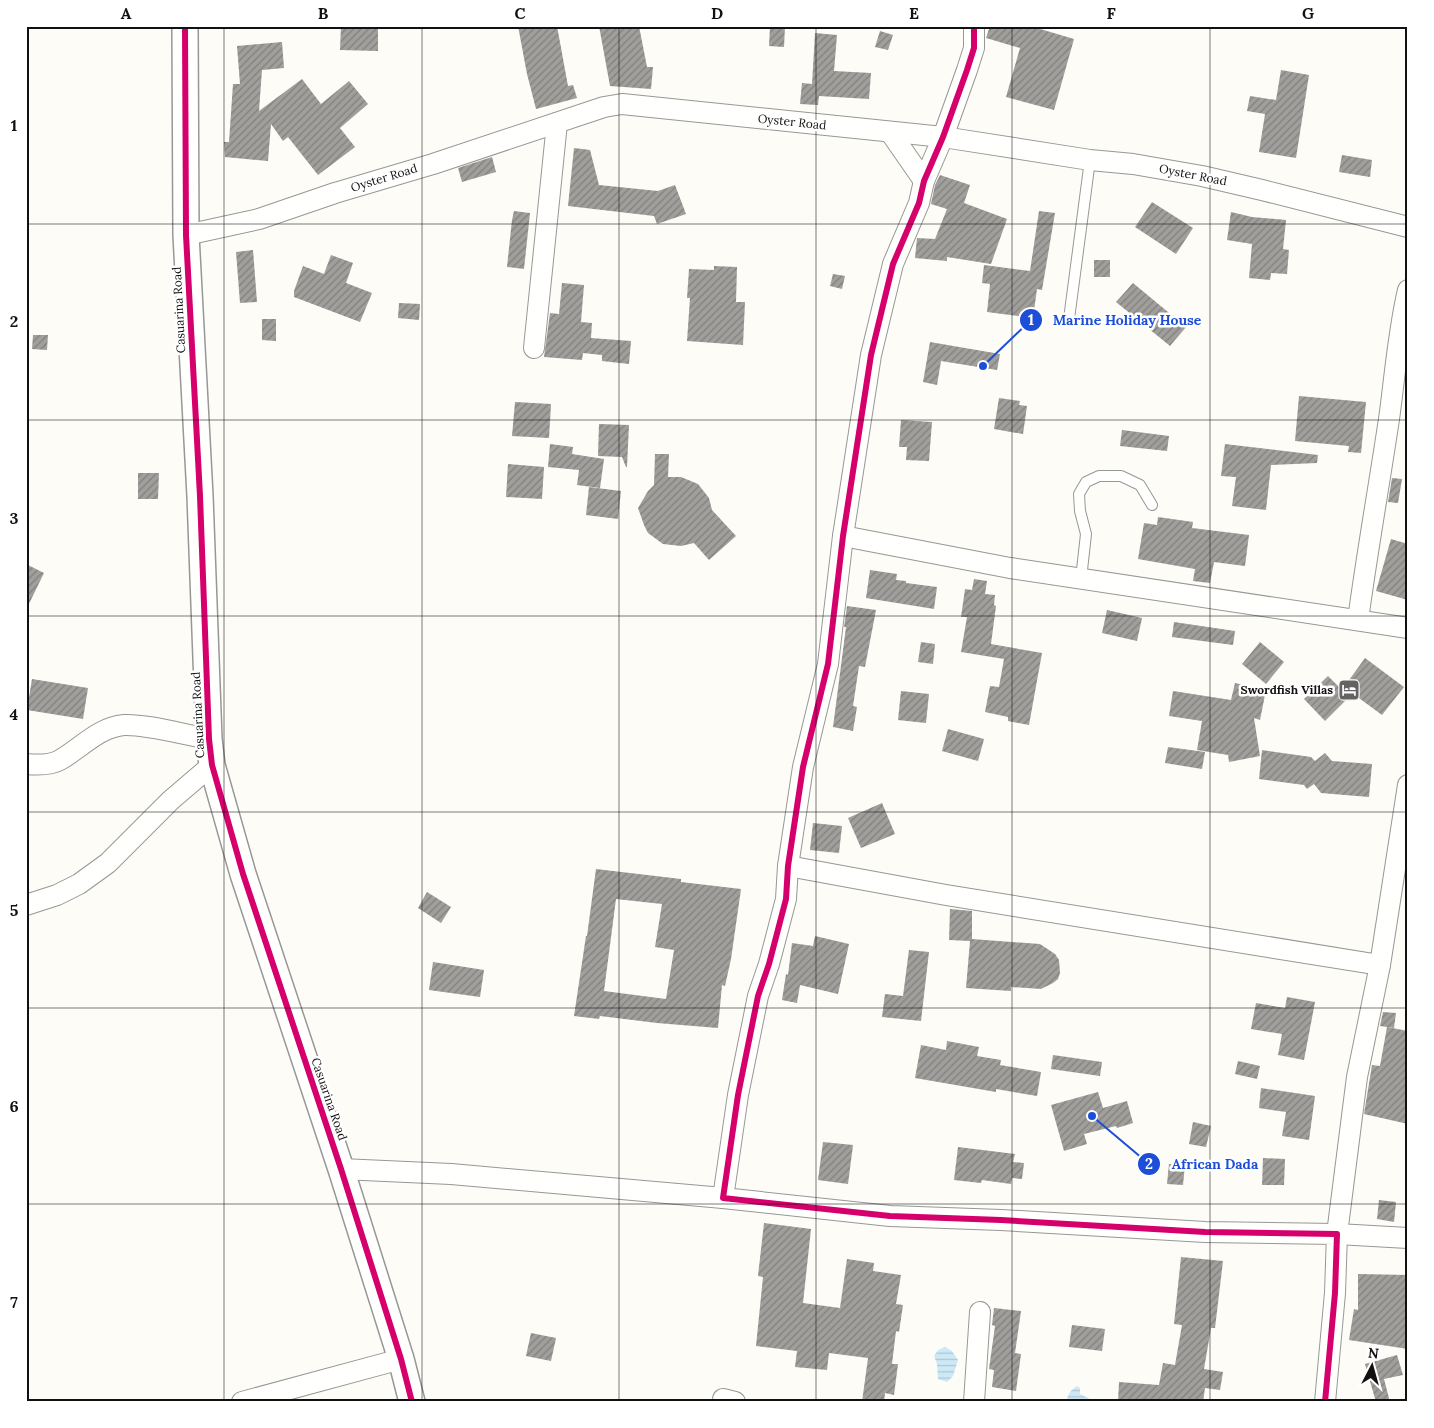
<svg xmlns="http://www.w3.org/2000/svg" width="1434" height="1428" viewBox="0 0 1434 1428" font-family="Lora,serif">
	<defs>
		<pattern id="water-rules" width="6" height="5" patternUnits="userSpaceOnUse" patternTransform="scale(1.25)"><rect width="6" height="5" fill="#cde8f7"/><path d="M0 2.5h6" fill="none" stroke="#afc6d3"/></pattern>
		<pattern id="building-hatch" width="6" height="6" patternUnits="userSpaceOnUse" patternTransform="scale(1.25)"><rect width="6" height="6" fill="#a19f9c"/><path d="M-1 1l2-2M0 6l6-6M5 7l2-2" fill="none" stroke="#82807e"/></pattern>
	</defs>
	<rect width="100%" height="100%" fill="#fdfcf7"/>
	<!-- water -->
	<g fill="url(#water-rules)">
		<polygon points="945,1347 952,1351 958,1360 953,1376 947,1382 938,1379 937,1364 934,1356 938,1350"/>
		<path d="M1077,1386L1080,1388V1394L1096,1402H1067C1067,1394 1071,1390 1077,1386Z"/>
	</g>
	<!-- building -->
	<g fill="url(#building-hatch)" fill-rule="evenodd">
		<polygon points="341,26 378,26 378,51 340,50"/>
		<polygon points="518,26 557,26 568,86 573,85 577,98 536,109 527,74"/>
		<polygon points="599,26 639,26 647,67 653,67 651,89 610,86"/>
		<polygon points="770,26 785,26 784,47 769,46"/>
		<polygon points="990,26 1030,26 1074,39 1054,110 1006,97 1020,48 986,38"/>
		<polygon points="880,31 893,35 888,50 875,47"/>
		<polygon points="815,33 837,35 834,71 871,73 869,99 819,96 818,105 800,104 802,83 812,84"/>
		<polygon points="282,42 284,68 262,70 259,111 302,79 321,104 349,81 368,104 340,128 355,147 318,175 288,137 283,141 271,124 268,161 225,157 224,142 229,142 233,84 240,84 237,46"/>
		<polygon points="1281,70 1309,75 1296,158 1259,152 1265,114 1247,111 1250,96 1276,100"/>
		<polygon points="574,148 590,150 599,185 658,191 675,185 686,214 657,224 654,216 568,206"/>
		<polygon points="1342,155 1372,160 1370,177 1339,172"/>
		<polygon points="492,157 496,172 462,182 458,168"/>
		<polygon points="940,175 970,185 964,203 1007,219 991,264 947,257 947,261 915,258 917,238 935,239 947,209 931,204 935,185"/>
		<polygon points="1152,202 1193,228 1176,254 1135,227"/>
		<polygon points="514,211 530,213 524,269 507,267 512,220"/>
		<polygon points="1039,211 1055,213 1042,290 1037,289 1033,318 987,312 990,284 982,283 984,265 1030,271"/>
		<polygon points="1231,212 1252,217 1286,220 1283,249 1289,250 1287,274 1271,273 1270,280 1249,278 1252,244 1227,240"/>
		<polygon points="253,250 257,302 240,303 236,252"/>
		<polygon points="331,255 353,263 346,283 372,293 360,322 294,297 294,291 303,266 324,274"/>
		<rect x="1094" y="260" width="16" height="17"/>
		<polygon points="714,266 737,267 736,302 745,302 743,345 687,341 690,298 687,298 689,269 714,270"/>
		<polygon points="833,274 845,276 842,289 830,286"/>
		<polygon points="562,283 584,285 581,322 592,323 591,338 631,341 629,364 602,361 602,355 583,353 582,360 544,357 550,313 559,314"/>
		<polygon points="1133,283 1186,327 1170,346 1116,302"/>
		<polygon points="399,303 420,304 419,320 398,318"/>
		<polygon points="262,319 276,319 276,341 262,340"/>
		<polygon points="33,335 48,335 47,350 32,349"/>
		<polygon points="930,342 1000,354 997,370 941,361 937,385 923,382"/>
		<polygon points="1299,396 1366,402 1361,453 1348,452 1349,446 1295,441"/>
		<polygon points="999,398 1020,401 1019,405 1027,406 1023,434 994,429"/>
		<polygon points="515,402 551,404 549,438 512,436"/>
		<polygon points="901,420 932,422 929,461 906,460 907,447 899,447"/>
		<polygon points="599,424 629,425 627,467 626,467 622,457 598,456"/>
		<polygon points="1122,430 1169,436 1167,451 1120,446"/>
		<polygon points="550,444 573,447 572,454 604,459 600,488 577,485 579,470 548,467"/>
		<polygon points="1225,444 1318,455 1317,463 1271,465 1266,510 1232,506 1236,477 1221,476"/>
		<polygon points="655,454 669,454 668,477 681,477 698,484 709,498 712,510 736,536 709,560 694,543 681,546 663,544 648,533 644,525 638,508 648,491 654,485"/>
		<polygon points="508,464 544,467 542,499 506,497"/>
		<polygon points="138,473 159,473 158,499 138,499"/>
		<polygon points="1392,478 1402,479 1398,503 1388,502"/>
		<polygon points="589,487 621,491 618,519 586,515"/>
		<polygon points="1158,517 1193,522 1192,528 1249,535 1245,566 1214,562 1210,583 1193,581 1195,569 1138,559 1144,523 1157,525"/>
		<polygon points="1391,539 1408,544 1408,600 1376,591"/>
		<polygon points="26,564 44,573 26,610"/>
		<polygon points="870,570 897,574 896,580 906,581 906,583 937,587 934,609 866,598"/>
		<polygon points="974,579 987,581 985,594 995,595 994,605 996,606 991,644 1042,653 1029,725 1008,721 1008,717 985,712 990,686 999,687 1004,659 961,652 967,617 961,617 965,589 972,590"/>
		<polygon points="847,606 876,610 865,667 859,666 853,706 857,707 853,731 833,727 846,627 844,627"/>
		<polygon points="1107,610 1142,618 1137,641 1102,633"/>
		<polygon points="1174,622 1235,631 1233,645 1172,637"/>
		<polygon points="921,642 935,644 933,664 918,662"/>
		<polygon points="1260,642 1284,662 1266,684 1242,664"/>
		<polygon points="1365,658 1404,687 1382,715 1344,687"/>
		<polygon points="1328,676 1349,697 1325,721 1304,699"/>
		<polygon points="32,679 88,688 83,719 27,710"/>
		<polygon points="1235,683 1266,690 1260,720 1254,718 1260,756 1229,762 1228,755 1197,750 1202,721 1169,716 1173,691 1231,700"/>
		<polygon points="901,691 929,694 926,723 898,720"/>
		<polygon points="948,729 984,739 978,761 942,751"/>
		<polygon points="1168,747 1205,752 1202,769 1165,763"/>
		<polygon points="1262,750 1311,757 1315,761 1325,753 1332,761 1372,764 1369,797 1321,793 1314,784 1307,789 1304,785 1259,779"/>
		<polygon points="882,803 895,834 861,848 848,818"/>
		<polygon points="813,823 842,826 839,853 810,850"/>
		<path d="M596,869L681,879V882L741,889L731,959L725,986L722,985L718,1028L657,1023L600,1016L599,1019L574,1016L586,936H587ZM616,899L662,904L655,947L674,950L666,999L604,991Z"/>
		<polygon points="427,892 451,907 441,923 418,908"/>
		<polygon points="950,909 972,911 972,939 1040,944 1055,954 1059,960 1060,973 1058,979 1053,983 1041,989 1011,987 1011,991 966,988 970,941 949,940"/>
		<polygon points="815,936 849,944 838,994 800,985 797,1003 782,1000 786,974 788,975 792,943 813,946"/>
		<polygon points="909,950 929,952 921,1021 882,1017 885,994 903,996"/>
		<polygon points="433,962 484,970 480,997 429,990"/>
		<polygon points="1287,997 1315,1002 1304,1060 1278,1055 1282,1034 1251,1029 1256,1003 1285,1008"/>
		<polygon points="1383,1012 1396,1013 1394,1028 1380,1026"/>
		<polygon points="1387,1027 1408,1031 1408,1124 1364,1114 1372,1065 1380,1066"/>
		<polygon points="947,1041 979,1047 977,1056 1001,1060 1000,1065 1041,1072 1037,1096 996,1089 996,1092 915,1078 921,1045 946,1050"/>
		<polygon points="1053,1055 1102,1062 1100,1076 1051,1069"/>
		<polygon points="1238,1061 1260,1066 1257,1079 1235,1074"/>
		<polygon points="1261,1088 1315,1096 1309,1140 1282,1136 1286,1112 1259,1108"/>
		<polygon points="1098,1092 1103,1108 1127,1101 1133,1123 1117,1128 1116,1126 1084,1134 1087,1144 1064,1151 1051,1105"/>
		<polygon points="1193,1122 1211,1126 1206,1147 1189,1144"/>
		<polygon points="823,1142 853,1145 848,1184 818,1180"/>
		<polygon points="958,1147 1015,1154 1013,1162 1024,1163 1022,1179 1012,1178 1011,1184 982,1180 981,1183 954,1180"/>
		<polygon points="1263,1158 1285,1159 1284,1185 1262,1185"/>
		<polygon points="1169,1164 1185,1165 1183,1185 1167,1184"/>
		<polygon points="1379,1200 1396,1202 1394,1222 1377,1219"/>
		<polygon points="764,1223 811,1229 803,1303 840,1308 847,1259 874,1263 873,1271 901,1275 896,1304 903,1305 899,1332 896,1331 892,1364 898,1364 894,1395 885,1393 884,1402 862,1402 868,1358 829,1353 827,1370 795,1367 797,1351 756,1346 763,1277 758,1276"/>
		<polygon points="1181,1257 1223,1261 1215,1328 1211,1328 1204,1369 1223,1372 1220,1390 1205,1388 1203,1402 1118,1402 1119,1382 1159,1385 1163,1363 1175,1365 1182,1325 1174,1324"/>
		<polygon points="1358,1274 1408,1275 1408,1349 1349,1340 1354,1309 1358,1310"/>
		<polygon points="994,1308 1021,1311 1015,1353 1021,1354 1016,1391 992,1387 994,1370 989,1369 995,1326 992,1325"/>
		<polygon points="1072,1325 1105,1329 1102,1351 1069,1347"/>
		<polygon points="531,1333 556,1338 551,1361 526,1356"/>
		<polygon points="1397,1355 1403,1375 1384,1379 1390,1402 1376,1402 1365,1364"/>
	</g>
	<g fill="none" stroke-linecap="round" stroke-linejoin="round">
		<!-- service casing -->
		<g stroke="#979795" stroke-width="12">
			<g id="service">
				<polyline points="1069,319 1090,160"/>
				<polyline points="1081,579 1086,534 1080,511 1079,494 1086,482 1099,476 1121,476 1140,485 1152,505"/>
			</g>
		</g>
		<!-- minor casing -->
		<g stroke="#979795" stroke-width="22">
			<g id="minor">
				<polyline points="974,26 974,48 967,70 943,137 924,181 919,203 893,264 871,355 843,536 828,664 803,767 788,866 786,899 769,964 758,996 738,1095 723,1198 890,1216 1001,1220 1205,1232 1337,1234 1335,1293 1325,1402"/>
				<polyline points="890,132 924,181"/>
				<polyline points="186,235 259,219 335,193 433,164 604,107 622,104 943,137 1090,160 1133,164 1202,176 1262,190 1408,227"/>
				<polyline points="534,348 557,123"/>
				<polyline points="843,536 1010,568 1408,628"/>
				<path d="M1358,620C1367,553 1379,486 1389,419C1395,376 1398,332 1408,290"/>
				<path d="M26,764C36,765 51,765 60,760C81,748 99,727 124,725C147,724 185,735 209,739"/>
				<polyline points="1408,785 1380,965 1357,1077 1337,1234 1408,1238"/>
				<polyline points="788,866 946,895 1380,965"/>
				<polyline points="26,905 57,895 79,884 108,863 171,800 212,765"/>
				<polyline points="341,1169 451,1174 723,1198"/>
				<polyline points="723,1399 735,1402"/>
				<polyline points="242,1402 401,1359"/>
				<polyline points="974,1402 980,1312"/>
			</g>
		</g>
		<!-- tertiary casing -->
		<g stroke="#979795" stroke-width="28">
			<polyline id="tertiary" points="185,26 186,235 200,496 209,739 212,765 243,874 341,1169 401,1359 412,1402"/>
		</g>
		<!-- service -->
		<use href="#service" stroke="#fffffe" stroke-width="10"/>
		<!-- minor -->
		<use href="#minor" stroke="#fffffe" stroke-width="20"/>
		<!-- tertiary -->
		<use href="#tertiary" stroke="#fffffe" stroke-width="25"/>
		<!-- cycleway casing -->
		<g stroke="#fff" stroke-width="9">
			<g id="cycleway">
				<polyline points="185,26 186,235 200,496 209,739 212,765 243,874 341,1169 401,1359 412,1402"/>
				<polyline points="974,26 974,48 967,70 943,137 924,181 919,203 893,264 871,355 843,536 828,664 803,767 788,866 786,899 769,964 758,996 738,1095 723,1198 890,1216 1001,1220 1205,1232 1337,1234 1335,1293 1325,1402"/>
			</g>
		</g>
		<!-- cycleway -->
		<use href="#cycleway" stroke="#d6006c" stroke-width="6"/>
	</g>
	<!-- grid -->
	<path fill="none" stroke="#111" stroke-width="1" stroke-opacity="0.55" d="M224,26V1402M422,26V1402M619,26V1402M816,26V1402M1012,26V1402M1210,26V1402M26,224H1408M26,420H1408M26,616H1408M26,812H1408M26,1008H1408M26,1204H1408"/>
	<!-- icons -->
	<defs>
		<g id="hotel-square" transform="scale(1.125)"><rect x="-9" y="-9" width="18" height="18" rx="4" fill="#646362" stroke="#fff"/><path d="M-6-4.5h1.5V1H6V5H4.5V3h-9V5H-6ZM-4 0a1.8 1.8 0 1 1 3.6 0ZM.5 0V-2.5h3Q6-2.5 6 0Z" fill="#fff"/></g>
	</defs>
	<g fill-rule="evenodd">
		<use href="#hotel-square" x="1349" y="690"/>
	</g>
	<g text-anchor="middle" stroke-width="5" stroke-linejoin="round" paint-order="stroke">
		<!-- street labels -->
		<g font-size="12" fill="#111" stroke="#fff">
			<text transform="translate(792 122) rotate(6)" y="4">Oyster Road</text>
			<text transform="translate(1193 175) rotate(11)" y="4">Oyster Road</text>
			<text transform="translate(384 178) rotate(-17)" y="4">Oyster Road</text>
			<text transform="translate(179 310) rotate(-93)" y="4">Casuarina Road</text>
			<text transform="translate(198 715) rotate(-93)" y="4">Casuarina Road</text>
			<text transform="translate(329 1099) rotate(71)" y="4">Casuarina Road</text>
		</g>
		<!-- poi labels -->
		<g font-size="12" font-weight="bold" fill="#111" stroke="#fff" text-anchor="end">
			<text x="1333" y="694">Swordfish Villas</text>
		</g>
	</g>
	<!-- callouts -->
	<path fill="none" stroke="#1d4ed8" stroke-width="2" d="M983 366L1031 320M1092 1116L1149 1164"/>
	<g fill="#1d4ed8" stroke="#fff" stroke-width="2">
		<circle cx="983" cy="366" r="5"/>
		<circle cx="1092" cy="1116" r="5"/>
		<circle cx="1031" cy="320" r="12"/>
		<circle cx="1149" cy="1164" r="12"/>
	</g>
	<g font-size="15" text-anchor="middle" font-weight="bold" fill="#fff">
		<text x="1031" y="325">1</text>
		<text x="1149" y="1169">2</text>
	</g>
	<g font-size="14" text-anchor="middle" font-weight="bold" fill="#1d4ed8" stroke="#fff" stroke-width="5" stroke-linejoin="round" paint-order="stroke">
		<text x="1127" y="325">Marine Holiday House</text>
		<text x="1215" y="1169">African Dada</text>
	</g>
	<!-- border -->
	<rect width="1434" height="1428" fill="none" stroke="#ffffff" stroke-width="55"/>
	<!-- north arrow -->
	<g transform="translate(1372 1366) rotate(6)" stroke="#ffffff" stroke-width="4" paint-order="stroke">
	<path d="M0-4L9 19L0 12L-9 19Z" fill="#111111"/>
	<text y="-8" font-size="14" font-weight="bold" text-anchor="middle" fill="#111111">N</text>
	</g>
	<rect x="28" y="28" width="1378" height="1372" fill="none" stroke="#111" stroke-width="2"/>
	<g font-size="16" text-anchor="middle" font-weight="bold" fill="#111">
		<text x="126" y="19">A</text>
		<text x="323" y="19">B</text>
		<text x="520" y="19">C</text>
		<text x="717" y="19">D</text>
		<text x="914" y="19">E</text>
		<text x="1111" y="19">F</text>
		<text x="1308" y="19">G</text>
		<text x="14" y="131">1</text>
		<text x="14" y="327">2</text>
		<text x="14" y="524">3</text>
		<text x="14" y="720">4</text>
		<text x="14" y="916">5</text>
		<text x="14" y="1112">6</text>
		<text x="14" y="1308">7</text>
	</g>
</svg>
